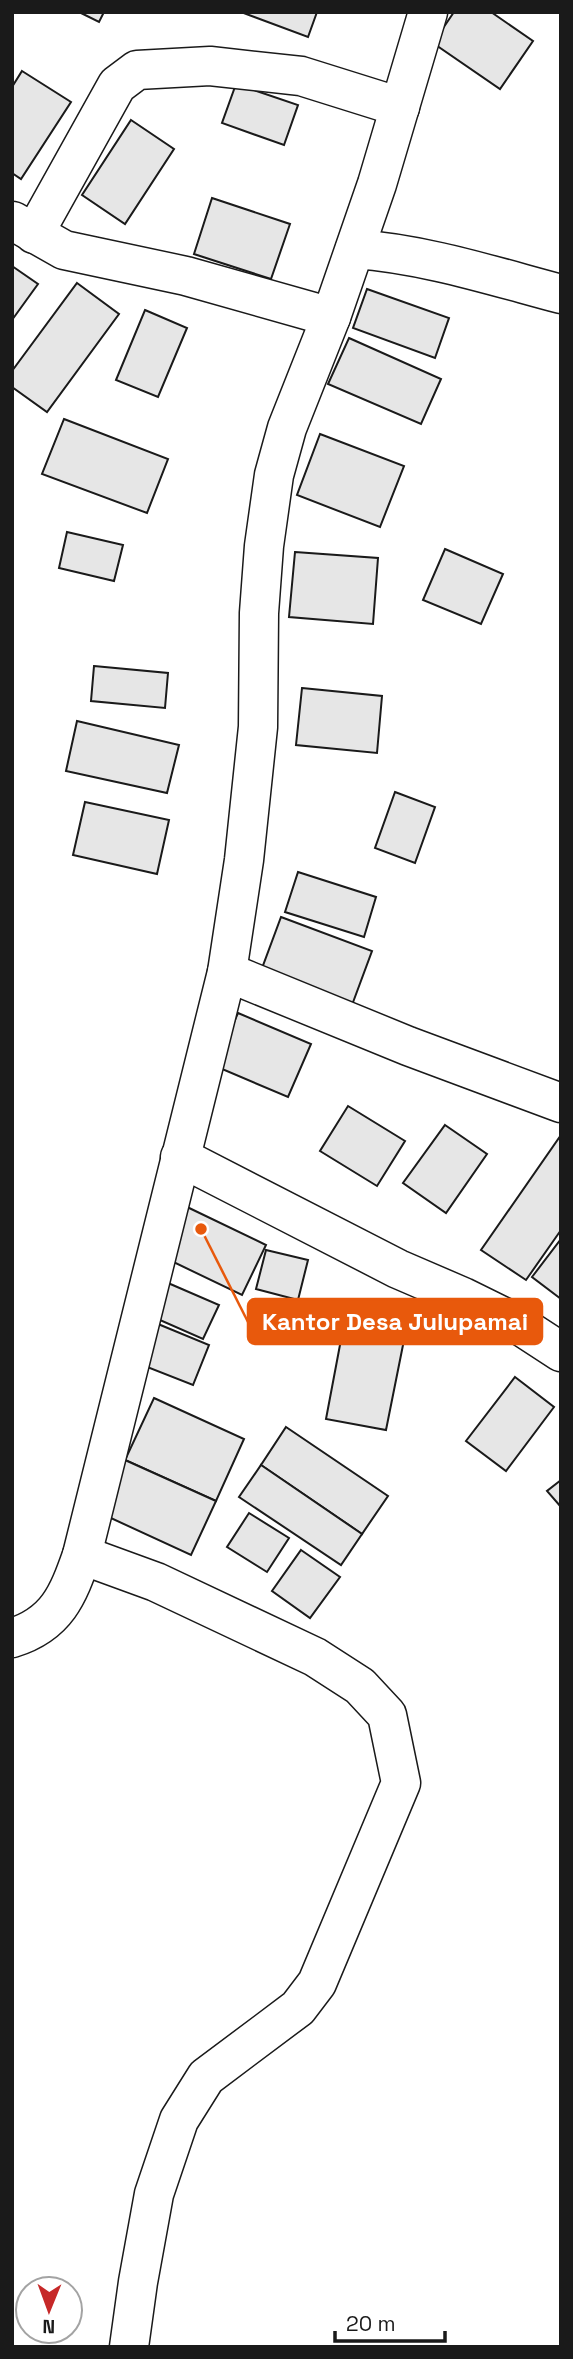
<svg xmlns="http://www.w3.org/2000/svg" width="573" height="2359" viewBox="0 0 573 2359" font-family="'Space Grotesk',sans-serif">
	<rect width="100%" height="100%" fill="#fff"/>
	<!-- building -->
	<g fill="#e6e6e6" stroke="#1a1a1a" stroke-width="2">
		<polygon points="79,12 104,12 99,22"/>
		<polygon points="241,12 317,12 308,37"/>
		<polygon points="454,12 491,12 533,41 500,89 433,43"/>
		<polygon points="22,71 71,102 21,179 12,173 12,87"/>
		<polygon points="236,84 298,105 284,145 222,123"/>
		<polygon points="131,120 174,149 125,224 82,195"/>
		<polygon points="212,198 290,224 271,279 194,254"/>
		<polygon points="12,266 38,284 12,320"/>
		<polygon points="77,283 119,314 47,412 12,387 12,371"/>
		<polygon points="367,289 449,318 435,358 353,328"/>
		<polygon points="145,310 187,328 158,397 116,380"/>
		<polygon points="349,338 441,379 421,424 328,384"/>
		<polygon points="64,419 168,459 147,513 42,474"/>
		<polygon points="320,434 404,466 380,527 297,495"/>
		<polygon points="67,532 123,545 114,581 59,568"/>
		<polygon points="445,549 503,574 481,624 423,600"/>
		<polygon points="295,552 378,558 373,624 289,617"/>
		<polygon points="94,666 168,673 165,708 91,701"/>
		<polygon points="302,688 382,696 377,753 296,745"/>
		<polygon points="77,721 179,745 167,793 66,771"/>
		<polygon points="395,792 435,807 415,863 375,848"/>
		<polygon points="85,802 169,820 157,874 73,855"/>
		<polygon points="298,872 376,897 364,937 285,912"/>
		<polygon points="281,917 372,951 352,1005 261,971"/>
		<polygon points="238,1013 311,1044 288,1097 215,1066"/>
		<polygon points="348,1106 405,1141 377,1186 320,1151"/>
		<polygon points="445,1125 487,1154 446,1213 403,1183"/>
		<polygon points="561,1135 561,1230 526,1280 481,1250"/>
		<polygon points="185,1206 266,1245 242,1295 161,1256"/>
		<polygon points="561,1239 561,1299 532,1277"/>
		<polygon points="266,1250 308,1260 298,1300 256,1289"/>
		<polygon points="168,1283 219,1305 203,1339 153,1317"/>
		<polygon points="158,1324 209,1345 193,1385 142,1365"/>
		<polygon points="343,1329 404,1340 386,1430 326,1419"/>
		<polygon points="515,1377 554,1407 506,1471 466,1441"/>
		<polygon points="154,1398 244,1439 216,1501 125,1460"/>
		<polygon points="286,1427 388,1496 362,1534 261,1465"/>
		<polygon points="125,1460 216,1501 191,1555 100,1513"/>
		<polygon points="261,1465 362,1534 341,1565 239,1497"/>
		<polygon points="561,1480 561,1507 547,1491"/>
		<polygon points="249,1513 289,1538 267,1572 227,1547"/>
		<polygon points="301,1550 340,1577 310,1618 272,1591"/>
	</g>
	<g fill="none" stroke-linecap="round" stroke-linejoin="round">
		<!-- minor casing -->
		<g stroke="#1a1a1a" stroke-width="41">
			<g id="minor">
				<polyline points="13,221 64,250 186,276 331,317"/>
				<polyline points="34,234 117,85 137,70 210,66 301,76 400,107"/>
				<path d="M355,249C425,254 493,276 561,294"/>
				<polyline points="227,972 408,1046 561,1103"/>
				<polyline points="180,1157 398,1269 463,1297 518,1324 561,1352"/>
				<polyline points="82,1555 156,1582 315,1657 360,1686 387,1715 401,1783 317,1983 298,2008 206,2077 179,2120 154,2194 138,2282 129,2347"/>
				<path d="M12,1638C57,1624 68,1595 82,1555L227,972L244,860L258,727L259,613L264,546L274,475L287,428L331,317L377,184L428,12"/>
			</g>
		</g>
		<!-- minor -->
		<use href="#minor" stroke="#fff" stroke-width="38"/>
	</g>
	<!-- callouts -->
	<path fill="none" stroke="#e8590c" stroke-width="2.5" d="M201 1229L248 1322"/>
	<circle fill="#e8590c" stroke="#fff" stroke-width="2.5" cx="201" cy="1229" r="7"/>
	<rect fill="#e8590c" stroke="#e8590c" stroke-width="2.5" x="248" y="1299" width="294" height="45" rx="7"/>
	<g font-size="24" text-anchor="middle" font-weight="bold" fill="#fff">
		<text x="395" y="1330">Kantor Desa Julupamai</text>
	</g>
	<!-- border -->
	<rect width="573" height="2359" fill="none" stroke="#1a1a1a" stroke-width="28"/>
	<!-- north arrow -->
	<g transform="translate(49 2310) rotate(181)"><circle r="33" fill="#ffffff" stroke="#a3a3a3" stroke-width="2"/>
	<path d="M0-5L12 26L0 18L-12 26Z" fill="#c62828"/>
	<text y="-10" font-size="19" font-weight="bold" text-anchor="middle" fill="#1a1a1a">N</text>
	</g>
	<!-- scale -->
	<path d="M335 2331v10h110v-10" fill="none" stroke="#1a1a1a" stroke-width="3.5"/>
	<text x="346" y="2331" font-size="21" fill="#1a1a1a" stroke="#ffffff" stroke-width="5" paint-order="stroke">20 m</text>
</svg>
